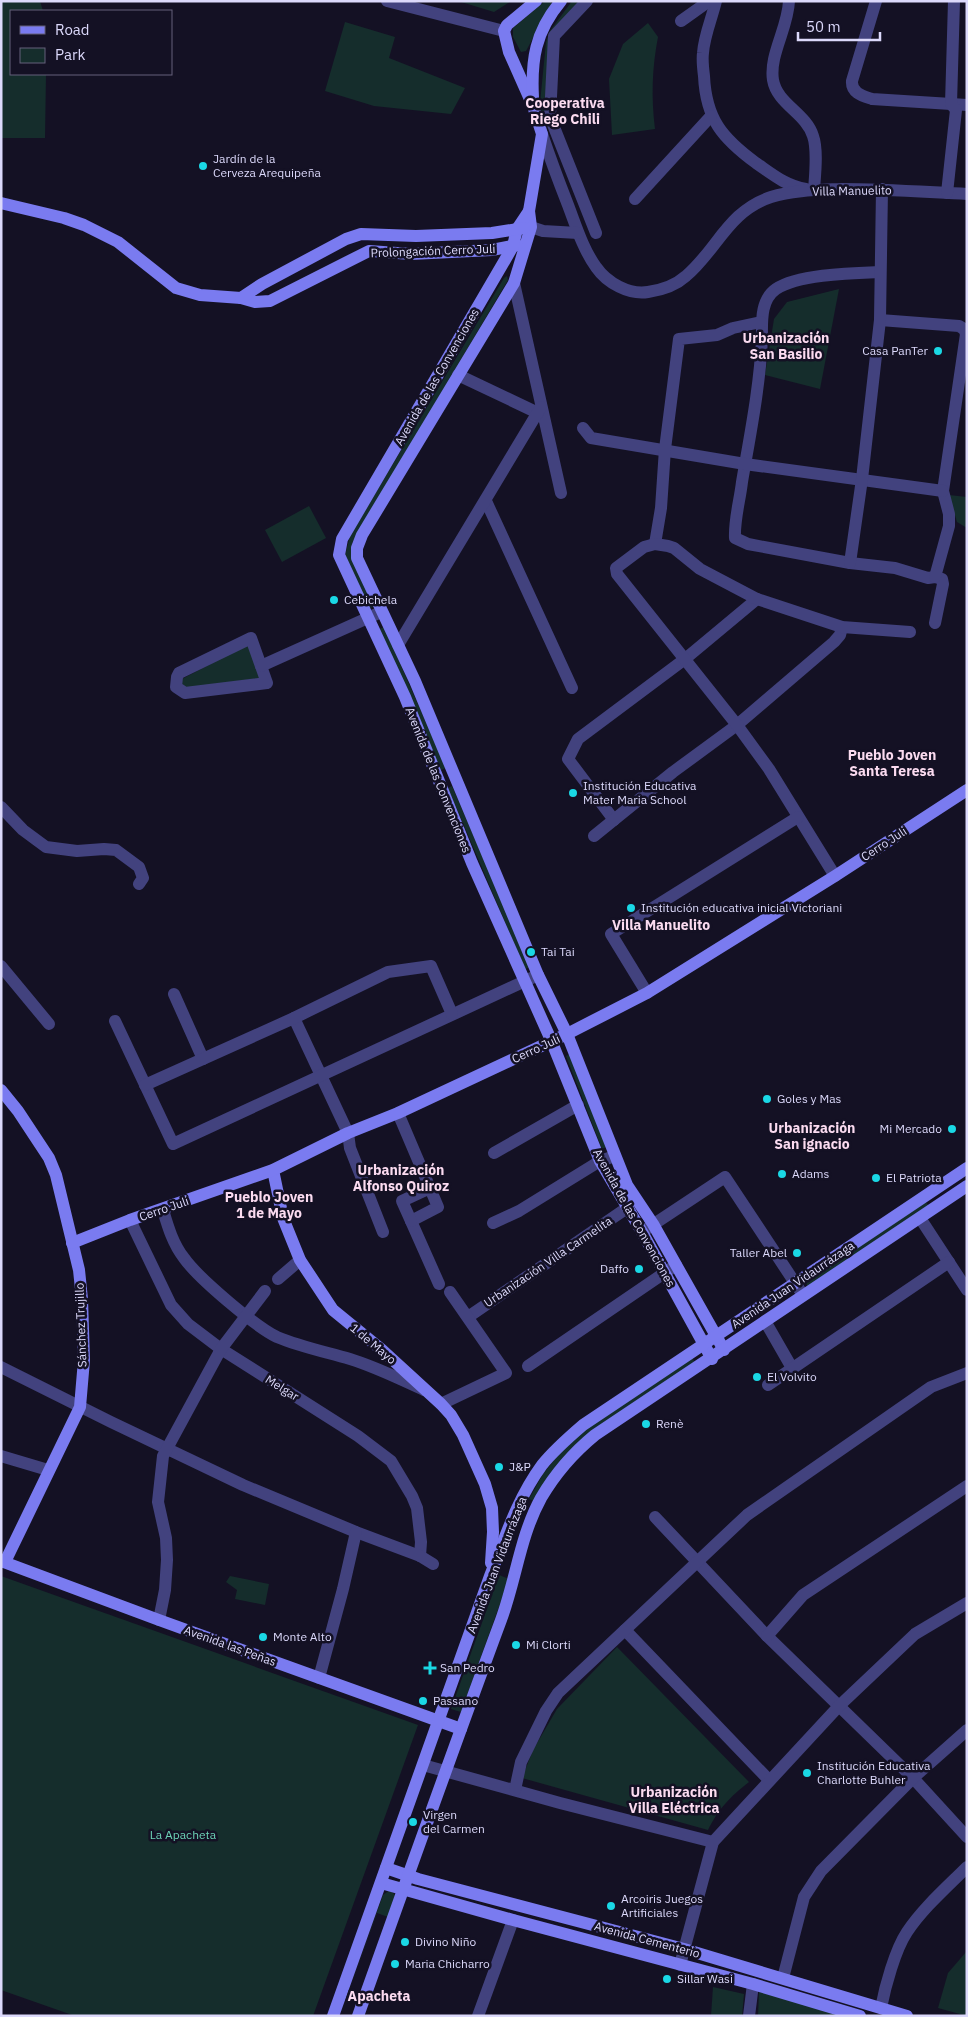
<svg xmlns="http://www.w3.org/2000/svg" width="968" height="2017" viewBox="0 0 968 2017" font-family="'IBM Plex Sans',sans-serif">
	<rect width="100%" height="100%" fill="#141124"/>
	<!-- green -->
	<g fill="#152d2c">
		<polygon points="1,1 40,1 43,11 11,11 11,74 46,74 45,138 1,138"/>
		<polygon points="458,1 511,1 494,12"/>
		<polygon points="545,1 551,1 551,4 526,51 521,52 513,37 513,28"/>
		<polygon points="572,1 581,1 557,33 548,111 541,111 540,103 546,42 550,31"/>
		<polygon points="345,22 395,37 389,58 465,88 451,114 374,106 325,91"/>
		<path d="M648,23L658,37C652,68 651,97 655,129L612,135L609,79L623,44Z"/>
		<polygon points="507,276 508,280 352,543 351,556 374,606 369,609 345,555 350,536 504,278"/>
		<polygon points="839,289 820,389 765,375 774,319 787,302"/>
		<polygon points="949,495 967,497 967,528 957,522"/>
		<polygon points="309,506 326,538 282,562 265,530"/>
		<polygon points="384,627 446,768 441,770 379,629"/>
		<polygon points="249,644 262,678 184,688 180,680"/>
		<polygon points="452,786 530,967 525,969 448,788"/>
		<polygon points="570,1054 606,1147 602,1149 566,1056"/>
		<polygon points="925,1201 929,1206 808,1287 805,1282"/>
		<polygon points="692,1357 695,1363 594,1429 534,1501 529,1499 543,1474 560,1453 579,1433"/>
		<polygon points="499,1575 509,1579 461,1712 451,1709"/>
		<polygon points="1,1576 418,1725 313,2016 75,2016 1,1990"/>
		<polygon points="230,1576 269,1584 265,1605 235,1599 237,1590 226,1582"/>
		<path d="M617,1647L749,1782C730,1797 719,1808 708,1830L522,1778L533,1750L557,1709Z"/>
		<polygon points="390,1890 395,1895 388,1917 377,1913 340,2016 383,1895"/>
		<polygon points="967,1951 967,2016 938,2008 948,1973"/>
		<polygon points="713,1987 744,1994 742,2016 711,2016"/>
		<polygon points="759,1992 848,2016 758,2016"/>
	</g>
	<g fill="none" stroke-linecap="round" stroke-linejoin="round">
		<!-- street -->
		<g stroke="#42427e" stroke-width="12">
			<polyline points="387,1 504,31"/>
			<polyline points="587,1 554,36 550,117 596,233"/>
			<path d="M716,1C712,18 704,36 703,53C702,60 703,68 704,76C706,119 722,138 756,163C772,174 786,186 806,189"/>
			<path d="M789,1C788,28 769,55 773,80C777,104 806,113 813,136C818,150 815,175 814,190"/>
			<path d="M876,1L852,81C851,93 863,96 872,99L967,105"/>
			<polyline points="681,21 709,1"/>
			<path d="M542,134C550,158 559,182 568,205C576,226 583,249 596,267C607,283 629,295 648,292C662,290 676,285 686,276C717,250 728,211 771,197C793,190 819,190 842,189C884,189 925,192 967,194"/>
			<polyline points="947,193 956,110 951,104 954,1"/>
			<polyline points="635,199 711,116"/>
			<polyline points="531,227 543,231 578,233"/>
			<path d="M880,272C853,273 798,274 776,289C760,300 762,323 762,338C760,386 750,435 742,482C740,500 734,520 735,538L748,544L850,563L895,568L928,578L935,577L942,579L943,584L935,623"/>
			<polyline points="514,283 561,493"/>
			<polyline points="880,320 959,326 964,329 966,334 943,491 949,514 949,526 935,577"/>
			<polyline points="458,375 538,413"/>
			<polyline points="583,428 591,438 745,464 943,491"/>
			<polyline points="486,501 572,688"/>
			<polyline points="655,544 661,508 665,449 679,339 717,335 733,328 761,322"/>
			<polyline points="850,563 862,479 880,320 882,189"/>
			<polygon points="251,638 267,683 185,693 176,687 177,677 179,673"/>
			<polyline points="398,645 541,407"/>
			<polyline points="261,666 381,612"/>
			<polyline points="1,807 23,830 46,847 77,851 104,849 116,850 139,867 143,878 139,884"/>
			<polyline points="614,820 568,759 578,739 685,659 757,599"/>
			<polyline points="594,836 673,772 737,725 834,642 840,635 842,627"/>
			<polyline points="835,876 769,769 737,725 617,574 616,568 644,547 655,544 668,546 674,548 700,569 757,599 842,627 910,632"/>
			<polyline points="1,966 49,1024"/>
			<polyline points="647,993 611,934 798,817"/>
			<polyline points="174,994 203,1059"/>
			<polyline points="294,1018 348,1133 350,1148 383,1232"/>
			<polyline points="115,1021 173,1144 538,975"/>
			<polyline points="145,1085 294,1018 388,972 431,966 452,1014"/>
			<polyline points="398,1113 438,1207 411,1221 439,1284"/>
			<polyline points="494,1153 578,1105"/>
			<path d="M163,1210C168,1227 173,1244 184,1258C198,1278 256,1327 277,1337C301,1347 326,1352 350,1359C376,1367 400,1379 424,1390"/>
			<polyline points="920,1218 967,1290"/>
			<polyline points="130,1220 171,1305 188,1324 221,1349 358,1436 391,1461 412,1496 417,1508 421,1542 420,1556"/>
			<polyline points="411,1221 402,1201 430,1188"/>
			<polyline points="493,1223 519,1211 600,1161 615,1156"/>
			<polyline points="645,1230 725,1177 803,1295"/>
			<polyline points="278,1279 300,1260"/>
			<polyline points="468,1317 627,1208"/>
			<polyline points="765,1321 792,1368"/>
			<polyline points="528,1366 676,1265"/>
			<polyline points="1,1367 111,1422 243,1485 356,1532 420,1556 433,1564"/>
			<polyline points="768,1385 949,1262"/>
			<polyline points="441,1404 506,1373 450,1292"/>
			<polyline points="1,1456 48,1470"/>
			<polyline points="655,1517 767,1636 913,1778 967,1837"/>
			<polyline points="159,1620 165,1590 167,1560 166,1538 158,1502 163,1456 221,1349 265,1291"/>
			<polyline points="625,1630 769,1780"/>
			<polyline points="767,1636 803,1595 967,1486"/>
			<polyline points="319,1678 343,1589 356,1532"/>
			<polyline points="423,1765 560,1803 713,1842"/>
			<polyline points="515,1790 521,1762 546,1711 558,1693 747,1515 931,1387 967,1373"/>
			<polyline points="680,1965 713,1842 839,1706 915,1634 967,1603"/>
			<polyline points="783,1978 804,1897 821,1871 913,1778 967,1730"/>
			<path d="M881,2008C885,1987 895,1950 907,1932C923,1908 946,1888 967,1867"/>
			<polyline points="478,2016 513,1920"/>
			<polyline points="749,2016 753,1984"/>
		</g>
		<!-- secondary -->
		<g stroke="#7a7bf0" stroke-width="12">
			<polyline points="536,1 507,25 504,31 509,52 533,106 542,134 529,211 531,227 514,283 362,535 357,548 357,558 415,681 538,975 567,1034 627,1185 653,1224 724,1350"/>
			<path d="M533,98C531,60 535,32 561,1"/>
			<polyline points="1,203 64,218 84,225 118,242 176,288 200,295 241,298 255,302 270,301 369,251 411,254 492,250 517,245"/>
			<polyline points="529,211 517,229 513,246 505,260 342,539 339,555 405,697 472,863 551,1040 600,1161 642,1232 712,1359"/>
			<polyline points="241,298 262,284 346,239 361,234 416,236 492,233 524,228"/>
			<polyline points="1,1090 18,1111 49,1158 56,1175 79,1270 82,1299 84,1360 80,1407 5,1562"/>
			<polyline points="273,1170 283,1218 300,1260 333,1310 382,1350 441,1404 451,1415 463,1435 485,1484 492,1508 493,1532 491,1563"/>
			<polyline points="72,1243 130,1220 273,1170 348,1133 398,1113 567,1034 647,993 835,876 967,790"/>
			<polyline points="1,1561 159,1620 461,1729"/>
			<polyline points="386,1868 418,1879 684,1949 907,2016"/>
			<polyline points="381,1883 513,1920 753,1984 860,2016"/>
			<path d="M333,2016L490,1576C505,1538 517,1499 542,1465C554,1450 569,1437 583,1425L967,1168"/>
			<path d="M358,2016C405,1884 452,1752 501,1620C516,1580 520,1536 541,1498C555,1474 573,1453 595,1435L967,1186"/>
		</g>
	</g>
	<!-- markers -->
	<g fill="#1ad8e5" stroke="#141124" stroke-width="2">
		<circle cx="203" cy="166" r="5"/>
		<circle cx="938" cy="351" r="5"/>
		<circle cx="334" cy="600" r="5"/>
		<circle cx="573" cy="793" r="5"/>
		<circle cx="631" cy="908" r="5"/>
		<circle cx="531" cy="952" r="5"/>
		<circle cx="767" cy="1099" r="5"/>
		<circle cx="952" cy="1129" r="5"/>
		<circle cx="782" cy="1174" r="5"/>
		<circle cx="876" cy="1178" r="5"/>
		<circle cx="797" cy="1253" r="5"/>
		<circle cx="639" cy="1269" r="5"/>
		<circle cx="757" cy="1377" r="5"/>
		<circle cx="646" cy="1424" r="5"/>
		<circle cx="499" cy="1467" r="5"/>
		<circle cx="263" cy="1637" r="5"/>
		<circle cx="516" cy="1645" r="5"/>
		<path d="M427.5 1660.5h5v5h5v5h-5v5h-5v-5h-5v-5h5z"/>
		<circle cx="423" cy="1701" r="5"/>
		<circle cx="807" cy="1773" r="5"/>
		<circle cx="413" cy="1822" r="5"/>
		<circle cx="611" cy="1906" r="5"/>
		<circle cx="405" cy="1942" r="5"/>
		<circle cx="395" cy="1964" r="5"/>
		<circle cx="667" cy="1979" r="5"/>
	</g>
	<g text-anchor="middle" stroke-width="5" stroke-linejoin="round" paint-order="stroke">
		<!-- poi labels -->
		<g font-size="12" fill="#dcd9fb" stroke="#141124" text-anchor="start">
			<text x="213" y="163">Jardín de la<tspan x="213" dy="14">Cerveza Arequipeña</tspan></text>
			<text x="928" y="355" text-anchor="end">Casa PanTer</text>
			<text x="344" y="604">Cebichela</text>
			<text x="583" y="790">Institución Educativa<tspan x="583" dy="14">Mater Maria School</tspan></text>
			<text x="641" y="912">Institución educativa inicial Victoriani</text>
			<text x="541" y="956">Tai Tai</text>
			<text x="777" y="1103">Goles y Mas</text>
			<text x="942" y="1133" text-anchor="end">Mi Mercado</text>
			<text x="792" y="1178">Adams</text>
			<text x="886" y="1182">El Patriota</text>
			<text x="787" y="1257" text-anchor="end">Taller Abel</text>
			<text x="629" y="1273" text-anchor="end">Daffo</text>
			<text x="767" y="1381">El Volvito</text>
			<text x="656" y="1428">Renè</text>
			<text x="509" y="1471">J&amp;P</text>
			<text x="273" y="1641">Monte Alto</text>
			<text x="526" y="1649">Mi Clorti</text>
			<text x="440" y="1672">San Pedro</text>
			<text x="433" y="1705">Passano</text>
			<text x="817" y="1770">Institución Educativa<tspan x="817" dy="14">Charlotte Buhler</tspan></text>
			<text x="423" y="1819">Virgen<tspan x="423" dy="14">del Carmen</tspan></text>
			<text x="621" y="1903">Arcoiris Juegos<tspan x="621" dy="14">Artificiales</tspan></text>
			<text x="415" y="1946">Divino Niño</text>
			<text x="405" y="1968">Maria Chicharro</text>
			<text x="677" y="1983">Sillar Wasi</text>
		</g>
		<!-- street labels -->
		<g font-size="12" fill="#dcd9fb" stroke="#141124">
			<text transform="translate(852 191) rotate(-1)" y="4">Villa Manuelito</text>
			<text transform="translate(433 251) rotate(-2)" y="4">Prolongación Cerro Juli</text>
			<text transform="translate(437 377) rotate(-60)" y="4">Avenida de las Convenciones</text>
			<text transform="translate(438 780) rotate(68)" y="4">Avenida de las Convenciones</text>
			<text transform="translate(884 844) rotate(-33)" y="4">Cerro Juli</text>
			<text transform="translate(536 1049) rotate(-25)" y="4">Cerro Juli</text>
			<text transform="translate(164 1209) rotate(-19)" y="4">Cerro Juli</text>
			<text transform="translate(634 1218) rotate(61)" y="4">Avenida de las Convenciones</text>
			<text transform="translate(548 1262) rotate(-34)" y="4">Urbanización Villa Carmelita</text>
			<text transform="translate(793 1285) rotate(-34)" y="4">Avenida Juan Vidaurrázaga</text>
			<text transform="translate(81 1325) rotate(-92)" y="4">Sánchez Trujillo</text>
			<text transform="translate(373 1344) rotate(40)" y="4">1 de Mayo</text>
			<text transform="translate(282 1388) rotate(32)" y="4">Melgar</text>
			<text transform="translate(497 1565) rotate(-69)" y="4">Avenida Juan Vidaurrázaga</text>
			<text transform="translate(230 1646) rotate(20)" y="4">Avenida las Peñas</text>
			<text transform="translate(647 1940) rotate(15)" y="4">Avenida Cementerio</text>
		</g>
		<!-- park labels -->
		<g font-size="12" fill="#6cd3b6" stroke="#141124">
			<text x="183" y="1839">La Apacheta</text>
		</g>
		<!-- neighbourhood labels -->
		<g font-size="14" font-weight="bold" fill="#fbdbf0" stroke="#141124">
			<text x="565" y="108">Cooperativa<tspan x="565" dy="16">Riego Chili</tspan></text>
			<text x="786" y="343">Urbanización<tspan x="786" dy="16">San Basilio</tspan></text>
			<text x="892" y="760">Pueblo Joven<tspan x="892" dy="16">Santa Teresa</tspan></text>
			<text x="661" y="930">Villa Manuelito</text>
			<text x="812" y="1133">Urbanización<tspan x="812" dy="16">San ignacio</tspan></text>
			<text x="401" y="1175">Urbanización<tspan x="401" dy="16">Alfonso Quiroz</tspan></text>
			<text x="269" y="1202">Pueblo Joven<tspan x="269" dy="16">1 de Mayo</tspan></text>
			<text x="674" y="1797">Urbanización<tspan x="674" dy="16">Villa Eléctrica</tspan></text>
			<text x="379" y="2001">Apacheta</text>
		</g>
	</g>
	<!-- border -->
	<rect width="968" height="2017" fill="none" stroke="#dcd9fb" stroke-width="5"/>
	<!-- legend -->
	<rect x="10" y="10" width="162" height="65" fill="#141124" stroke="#64617a"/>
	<rect x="20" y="26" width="25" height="8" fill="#7a7bf0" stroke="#64617a"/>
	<text x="55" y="35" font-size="15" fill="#dcd9fb">Road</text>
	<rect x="20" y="48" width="25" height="15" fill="#152d2c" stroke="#64617a"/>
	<text x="55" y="60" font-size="15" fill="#dcd9fb">Park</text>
	<!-- scale -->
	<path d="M798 32v8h82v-8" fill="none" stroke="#dcd9fb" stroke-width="2.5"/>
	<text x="806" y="32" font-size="15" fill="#dcd9fb" stroke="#141124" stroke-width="4" paint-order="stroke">50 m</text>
</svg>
